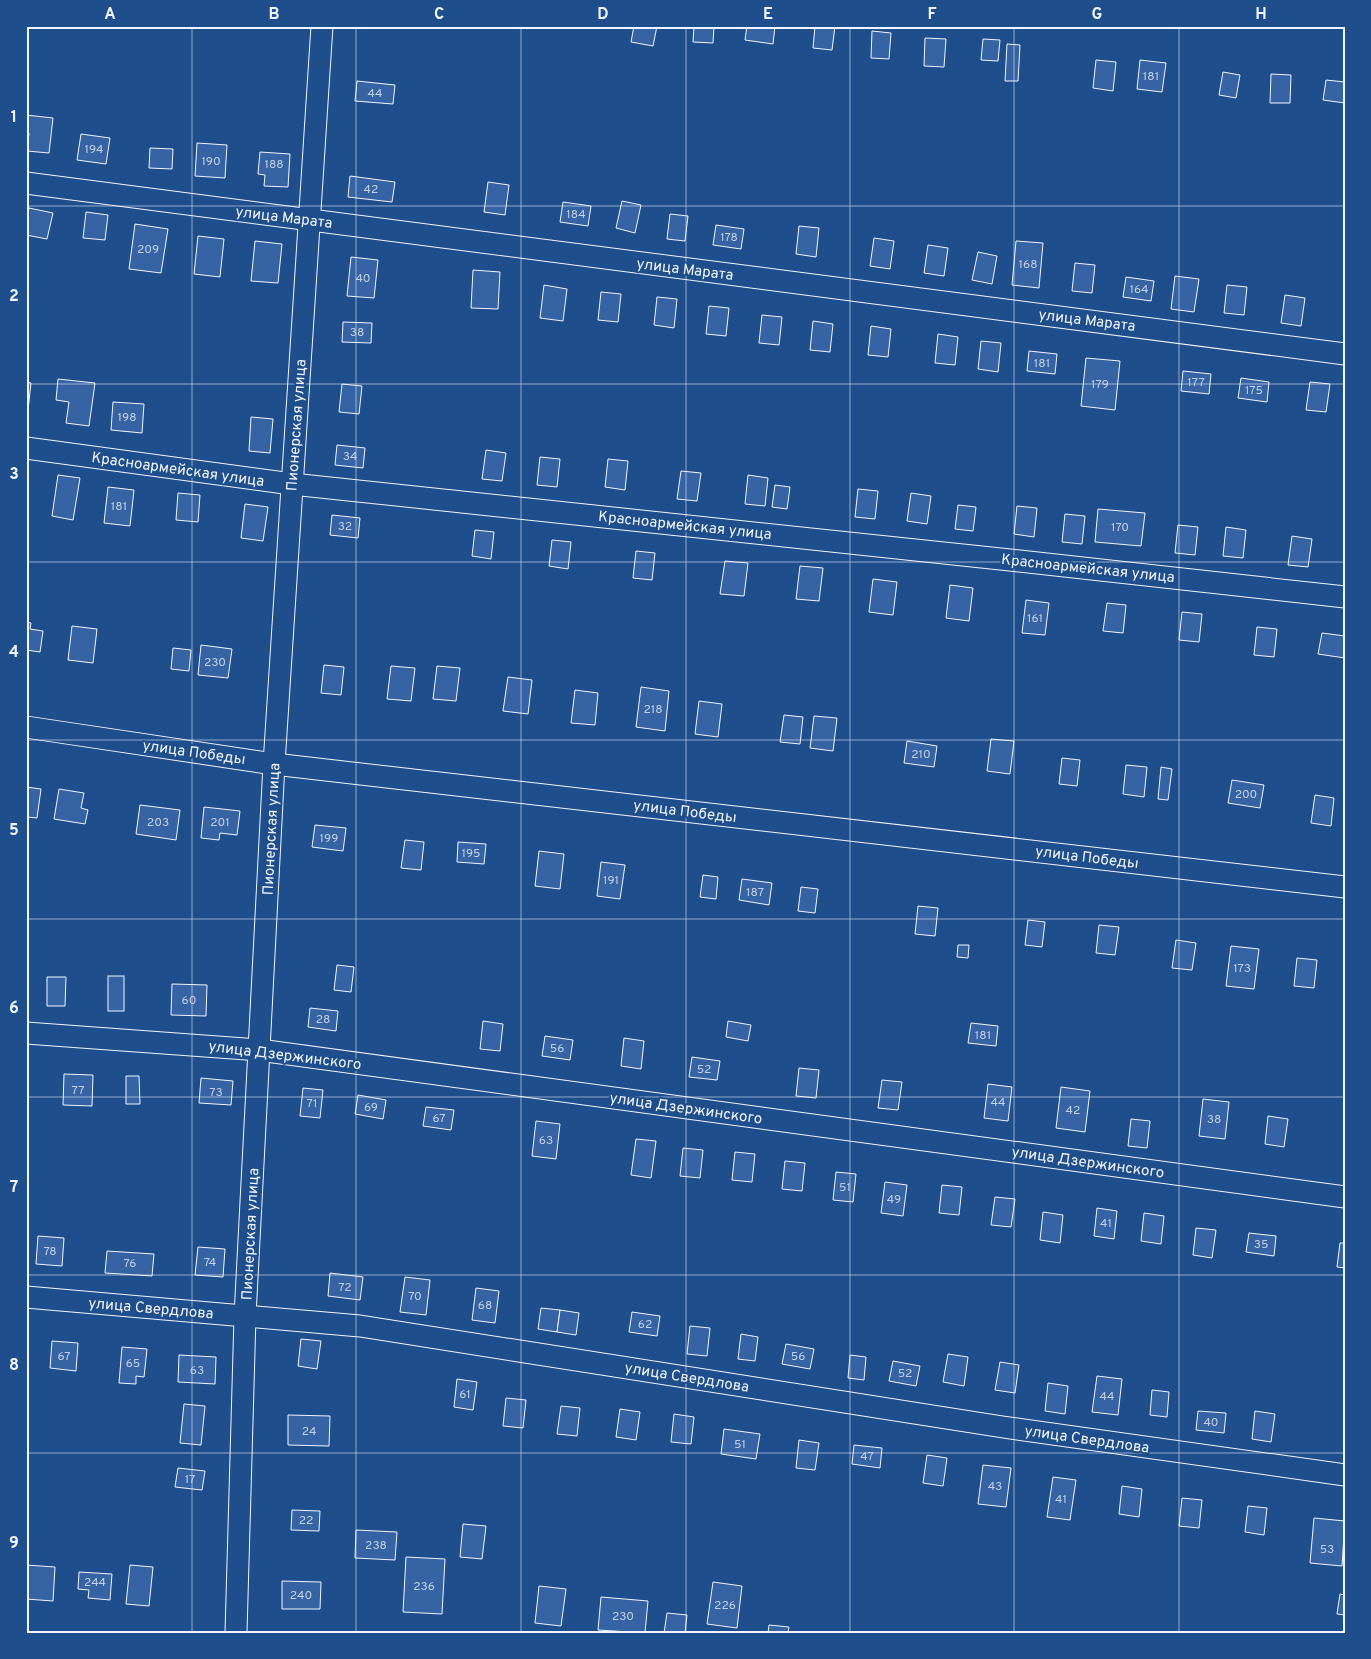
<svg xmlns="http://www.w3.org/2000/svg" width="1371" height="1659" viewBox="0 0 1371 1659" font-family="Overpass,sans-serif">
	<rect width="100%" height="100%" fill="#1f4e8c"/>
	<!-- building -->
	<g fill="#3563a3" stroke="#f2f6ff">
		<polygon points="634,26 657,26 653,46 631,42"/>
		<polygon points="694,26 714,26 713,43 693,42"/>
		<polygon points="747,26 775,26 773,44 745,40"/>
		<polygon points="815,26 835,26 832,50 813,48"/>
		<polygon points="872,31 891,33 889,59 871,58"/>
		<polygon points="925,38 946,39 944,67 924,66"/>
		<polygon points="983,39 1000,40 998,61 981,60"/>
		<polygon points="1007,44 1020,45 1018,81 1005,81"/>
		<polygon points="1096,60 1116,62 1113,91 1093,88"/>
		<polygon points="1140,60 1166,63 1162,92 1137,89"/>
		<polygon points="1223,72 1240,75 1236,98 1219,95"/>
		<polygon points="1271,74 1291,75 1290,103 1270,103"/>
		<polygon points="1326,80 1345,82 1345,103 1323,100"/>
		<polygon points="357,81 395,85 393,104 355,101"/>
		<polygon points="26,115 53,118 49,153 27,151 29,133 26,132"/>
		<polygon points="81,134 110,138 106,164 77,160"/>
		<polygon points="197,143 227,145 225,178 195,176"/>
		<polygon points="150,148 173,149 172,169 149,168"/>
		<polygon points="260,152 290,154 288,187 264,186 265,175 258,174"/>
		<polygon points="350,176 395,182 392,202 348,197"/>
		<polygon points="488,182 509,185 505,215 484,212"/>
		<polygon points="622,201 641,205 635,233 616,228"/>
		<polygon points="563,202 591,206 588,226 560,222"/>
		<polygon points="29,208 53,213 47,239 26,235 26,222"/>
		<polygon points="86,212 108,215 105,240 83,238"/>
		<polygon points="670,214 688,216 685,241 667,239"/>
		<polygon points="135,224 168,229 161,273 129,269"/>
		<polygon points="716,225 744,229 741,249 713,245"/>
		<polygon points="799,226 819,228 816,257 796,254"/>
		<polygon points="198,236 224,239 220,277 194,274"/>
		<polygon points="874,238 894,241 890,269 870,266"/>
		<polygon points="255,241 282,244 278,283 251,281"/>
		<polygon points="1016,241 1043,243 1039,288 1012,285"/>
		<polygon points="928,245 948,248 944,276 924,273"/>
		<polygon points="978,252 997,256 992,284 972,280"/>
		<polygon points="351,257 378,260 374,298 347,296"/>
		<polygon points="1075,263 1095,265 1092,293 1072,291"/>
		<polygon points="473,270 500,272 498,309 471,308"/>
		<polygon points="1175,276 1199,279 1194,312 1171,309"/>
		<polygon points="1126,277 1154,281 1151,301 1123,297"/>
		<polygon points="544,285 567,289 563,321 540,318"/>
		<polygon points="1227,285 1247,287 1244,315 1224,313"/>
		<polygon points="601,292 621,294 618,322 598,320"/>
		<polygon points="1285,295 1305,298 1301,326 1281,323"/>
		<polygon points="657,297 677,299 674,328 654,325"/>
		<polygon points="709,306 729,308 726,336 706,334"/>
		<polygon points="762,315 782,317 779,345 759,343"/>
		<polygon points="813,321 833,324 830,352 810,350"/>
		<polygon points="343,322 372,323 371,343 342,342"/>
		<polygon points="871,326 891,329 888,357 868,355"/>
		<polygon points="938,334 958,337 955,365 935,363"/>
		<polygon points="981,341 1001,343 998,372 978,369"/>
		<polygon points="1029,351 1057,354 1055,374 1027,371"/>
		<polygon points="1086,358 1120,361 1115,410 1081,406"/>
		<polygon points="1183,371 1211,374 1209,394 1181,391"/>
		<polygon points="1241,378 1269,382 1267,402 1238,398"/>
		<polygon points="58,379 95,383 89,426 66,423 69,402 56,400"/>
		<polygon points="26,382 31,383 27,419 26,419"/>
		<polygon points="1310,382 1330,384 1326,412 1306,410"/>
		<polygon points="342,384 362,386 359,414 339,412"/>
		<polygon points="113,402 144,404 142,433 111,430"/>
		<polygon points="251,417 273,419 270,453 249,451"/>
		<polygon points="337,445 365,448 363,468 335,465"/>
		<polygon points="486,450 506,453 502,481 482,479"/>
		<polygon points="540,457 560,459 557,487 537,485"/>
		<polygon points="608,459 628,461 625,490 605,487"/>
		<polygon points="681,471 701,473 697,501 677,499"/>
		<polygon points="58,475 80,478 73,520 52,516"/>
		<polygon points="748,475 768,478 765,506 745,504"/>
		<polygon points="775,485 790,487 787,509 772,507"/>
		<polygon points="108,487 134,490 130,526 104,523"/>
		<polygon points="858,489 878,491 875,519 855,517"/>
		<polygon points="178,493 200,495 198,522 176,520"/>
		<polygon points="911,493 931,496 927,524 907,521"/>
		<polygon points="245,504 268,507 263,541 241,538"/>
		<polygon points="958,505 976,507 973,531 955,529"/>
		<polygon points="1017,506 1037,508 1034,537 1014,534"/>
		<polygon points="1098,509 1145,513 1141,546 1095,542"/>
		<polygon points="1065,514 1085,516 1082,544 1062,542"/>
		<polygon points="332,515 360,518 358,538 330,535"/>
		<polygon points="1178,525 1198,527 1195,555 1175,553"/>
		<polygon points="1226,527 1246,530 1243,558 1223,556"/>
		<polygon points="475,530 494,532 491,559 472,556"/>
		<polygon points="1292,536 1312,539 1308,567 1288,565"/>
		<polygon points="552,540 571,542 568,569 549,566"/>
		<polygon points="636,551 655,553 652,580 633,578"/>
		<polygon points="725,561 748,563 744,596 720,594"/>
		<polygon points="800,566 823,568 819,601 796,599"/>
		<polygon points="873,579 897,582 893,615 869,612"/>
		<polygon points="950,585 973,588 969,621 946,618"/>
		<polygon points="1026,600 1049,603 1045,635 1022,633"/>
		<polygon points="1107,603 1126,605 1123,633 1103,631"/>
		<polygon points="1182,612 1202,614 1199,642 1179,640"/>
		<polygon points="26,622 31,623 30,629 43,631 40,652 26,650"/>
		<polygon points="72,626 97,629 93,663 68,660"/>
		<polygon points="1257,627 1277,629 1274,657 1254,655"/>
		<polygon points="1322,633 1345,636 1345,658 1318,654"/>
		<polygon points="201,645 232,649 228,678 198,675"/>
		<polygon points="173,648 191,650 189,671 171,669"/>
		<polygon points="324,665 344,667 341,695 321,693"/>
		<polygon points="391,666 415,668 411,701 387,699"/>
		<polygon points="437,666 460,668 456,701 433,699"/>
		<polygon points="508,677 532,680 528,714 503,711"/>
		<polygon points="641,687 669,691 665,731 636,727"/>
		<polygon points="575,690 598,693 595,725 571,723"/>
		<polygon points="699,701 722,704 718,737 695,734"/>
		<polygon points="784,715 803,717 800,744 780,742"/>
		<polygon points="814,716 837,718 833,751 810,748"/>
		<polygon points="991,739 1014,741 1010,774 987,771"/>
		<polygon points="907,741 937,746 934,767 904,763"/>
		<polygon points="1062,758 1080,760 1077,786 1059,784"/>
		<polygon points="1126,765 1147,767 1144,797 1123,794"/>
		<polygon points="1161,767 1172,769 1168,800 1158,799"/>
		<polygon points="1232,780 1264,785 1260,808 1228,803"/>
		<polygon points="26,787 41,789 37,818 26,817"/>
		<polygon points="59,789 84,793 81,808 88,810 85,824 54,819"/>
		<polygon points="1315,795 1334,798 1331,826 1311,823"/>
		<polygon points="140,805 180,810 176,840 136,834"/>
		<polygon points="204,807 240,811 237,835 220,833 219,840 201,838"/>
		<polygon points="315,825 346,828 343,851 312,847"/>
		<polygon points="405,840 424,842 421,870 401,868"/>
		<polygon points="458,842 486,844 484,864 457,862"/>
		<polygon points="539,851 564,854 560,889 535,886"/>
		<polygon points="601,862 625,865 620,899 597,896"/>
		<polygon points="703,875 718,877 716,899 700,897"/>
		<polygon points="742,879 772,883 769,905 739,900"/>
		<polygon points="801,887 818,889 815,913 798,911"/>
		<polygon points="918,906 938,908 935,936 915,934"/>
		<polygon points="1028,920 1045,922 1042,947 1025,945"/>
		<polygon points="1099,925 1119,927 1115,955 1096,953"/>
		<polygon points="1176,940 1196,943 1192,970 1172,968"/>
		<polygon points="958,945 969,945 968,958 957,957"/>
		<polygon points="1231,946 1259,949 1254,989 1226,986"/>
		<polygon points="1297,958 1317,960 1314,988 1294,986"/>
		<polygon points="337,965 354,967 351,992 334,990"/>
		<rect x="108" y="976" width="16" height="35"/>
		<polygon points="47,977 66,977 65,1006 47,1006"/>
		<polygon points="172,984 207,985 206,1016 171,1015"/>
		<polygon points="310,1008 338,1011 336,1031 308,1027"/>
		<polygon points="483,1021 503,1024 500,1051 480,1049"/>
		<polygon points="728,1021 751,1025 748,1041 726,1037"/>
		<polygon points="971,1023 998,1026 996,1046 968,1043"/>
		<polygon points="545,1036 573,1040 570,1060 542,1056"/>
		<polygon points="624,1038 644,1041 641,1069 621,1066"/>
		<polygon points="692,1057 720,1061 717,1080 689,1077"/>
		<polygon points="799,1068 819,1070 816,1098 796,1096"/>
		<polygon points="64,1074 93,1075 92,1106 63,1105"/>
		<polygon points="126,1076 139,1076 140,1104 126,1104"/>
		<polygon points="201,1078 233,1081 231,1105 199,1103"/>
		<polygon points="882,1080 902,1082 898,1110 878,1108"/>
		<polygon points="988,1084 1012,1087 1008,1121 984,1118"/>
		<polygon points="1061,1087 1090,1091 1085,1132 1056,1128"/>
		<polygon points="303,1088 323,1090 320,1118 300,1116"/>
		<polygon points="358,1095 386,1100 383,1119 355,1114"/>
		<polygon points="1203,1099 1229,1102 1225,1139 1199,1136"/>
		<polygon points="426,1107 454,1110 451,1130 423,1126"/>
		<polygon points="1268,1116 1288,1119 1284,1147 1265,1144"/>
		<polygon points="1131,1119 1150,1121 1147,1148 1128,1146"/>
		<polygon points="536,1121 560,1124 556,1159 532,1156"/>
		<polygon points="636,1139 656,1141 651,1178 631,1175"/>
		<polygon points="683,1148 703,1150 700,1178 680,1176"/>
		<polygon points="735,1152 755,1154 752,1182 732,1180"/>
		<polygon points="785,1161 805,1163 802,1191 782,1189"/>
		<polygon points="836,1172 856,1174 853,1202 833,1200"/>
		<polygon points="885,1182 907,1185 903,1216 881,1213"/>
		<polygon points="942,1185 962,1187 959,1215 939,1213"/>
		<polygon points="995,1197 1015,1199 1011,1227 991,1225"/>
		<polygon points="1097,1208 1117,1211 1114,1239 1094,1236"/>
		<polygon points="1043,1212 1063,1215 1060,1243 1040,1240"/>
		<polygon points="1144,1213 1164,1216 1161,1244 1141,1241"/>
		<polygon points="1196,1228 1216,1230 1212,1258 1193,1255"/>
		<polygon points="1249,1233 1276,1236 1274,1256 1246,1252"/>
		<polygon points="38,1236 64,1238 62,1266 36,1264"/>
		<polygon points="1340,1243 1345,1243 1345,1268 1337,1267"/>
		<polygon points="198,1247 225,1249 223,1277 195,1275"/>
		<polygon points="107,1251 154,1254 152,1276 105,1273"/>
		<polygon points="330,1273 363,1277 360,1300 328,1296"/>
		<polygon points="405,1277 430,1280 426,1315 400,1312"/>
		<polygon points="476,1288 499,1291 495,1323 472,1320"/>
		<polygon points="541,1308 560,1310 557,1332 538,1329"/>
		<polygon points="560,1310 579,1313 576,1335 557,1332"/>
		<polygon points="632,1312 660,1316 657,1336 629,1332"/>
		<polygon points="690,1326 710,1328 707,1356 687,1354"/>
		<polygon points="741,1334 758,1337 755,1361 738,1359"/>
		<polygon points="301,1339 321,1341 317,1369 298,1366"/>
		<polygon points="52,1341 78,1343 76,1371 50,1368"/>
		<polygon points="786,1344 814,1349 810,1369 782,1364"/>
		<polygon points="122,1347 147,1349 144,1377 136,1376 136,1384 119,1383"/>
		<polygon points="948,1354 968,1357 964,1386 943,1382"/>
		<polygon points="179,1355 216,1357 215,1384 178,1382"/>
		<polygon points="850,1355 866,1357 864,1380 848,1378"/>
		<polygon points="893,1361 920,1366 916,1386 889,1381"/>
		<polygon points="1000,1362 1019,1365 1015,1393 995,1390"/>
		<polygon points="1097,1376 1122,1379 1118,1415 1092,1412"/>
		<polygon points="457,1379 477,1382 473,1410 454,1407"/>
		<polygon points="1048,1383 1068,1386 1065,1414 1045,1411"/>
		<polygon points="1152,1390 1169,1392 1167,1417 1150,1415"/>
		<polygon points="506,1398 526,1400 523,1428 503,1426"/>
		<polygon points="184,1404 205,1406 201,1445 180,1443"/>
		<polygon points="561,1406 580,1408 577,1436 557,1434"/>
		<polygon points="620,1409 640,1412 636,1440 616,1437"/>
		<polygon points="1198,1411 1226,1413 1224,1433 1196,1430"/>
		<polygon points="1255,1411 1275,1414 1271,1442 1252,1439"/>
		<polygon points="674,1414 694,1417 691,1444 671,1442"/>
		<polygon points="288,1415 330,1416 329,1446 288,1445"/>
		<polygon points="724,1429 760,1434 756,1459 721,1454"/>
		<polygon points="799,1440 819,1443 815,1470 796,1468"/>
		<polygon points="854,1445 882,1448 880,1468 852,1464"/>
		<polygon points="927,1455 947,1458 943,1486 923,1483"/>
		<polygon points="983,1465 1011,1468 1006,1507 978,1504"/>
		<polygon points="178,1468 205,1471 202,1490 175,1487"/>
		<polygon points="1053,1477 1076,1480 1070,1520 1047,1517"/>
		<polygon points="1122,1486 1142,1489 1139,1517 1119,1514"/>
		<polygon points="1182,1498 1202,1500 1199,1528 1179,1526"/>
		<polygon points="1248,1506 1267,1508 1264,1535 1245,1532"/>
		<polygon points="292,1510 320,1511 319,1531 291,1530"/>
		<polygon points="1314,1518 1345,1521 1342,1566 1310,1563"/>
		<polygon points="463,1524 486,1526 482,1559 460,1557"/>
		<polygon points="356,1530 397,1532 395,1560 355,1558"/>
		<polygon points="406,1557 445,1559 442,1614 403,1612"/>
		<polygon points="26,1565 55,1567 53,1601 26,1599"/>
		<polygon points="130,1565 153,1567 149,1606 126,1604"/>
		<polygon points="79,1572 112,1574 110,1600 88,1598 89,1590 78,1589"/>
		<polygon points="282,1581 321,1582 320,1609 282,1609"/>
		<polygon points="713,1582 742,1586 737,1628 707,1624"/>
		<polygon points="539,1586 566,1589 561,1626 535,1623"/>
		<polygon points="1340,1594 1345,1595 1345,1615 1337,1614"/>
		<polygon points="601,1597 648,1601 645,1633 598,1630"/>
		<polygon points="667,1613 687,1615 685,1633 664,1633"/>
		<polygon points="769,1625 789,1627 788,1633 768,1633"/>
	</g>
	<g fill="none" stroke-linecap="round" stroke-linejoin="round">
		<!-- minor casing -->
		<g stroke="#f2f6ff" stroke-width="23">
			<g id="minor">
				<polyline points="26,183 1345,354"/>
				<polyline points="26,448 292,484 1010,560 1345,597"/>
				<polyline points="26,727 274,764 1345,887"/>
				<polyline points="26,1033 259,1050 1345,1197"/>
				<polyline points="26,1297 360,1326 1003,1427 1345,1475"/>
				<polyline points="236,1633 245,1316 274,764 322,26"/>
			</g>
		</g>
		<!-- minor -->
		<use href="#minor" stroke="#1f4e8c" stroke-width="21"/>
	</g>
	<!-- grid -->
	<path fill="none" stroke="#f2f6ff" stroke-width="1" stroke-opacity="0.55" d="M192,26V1633M356,26V1633M521,26V1633M686,26V1633M850,26V1633M1014,26V1633M1179,26V1633M26,206H1345M26,384H1345M26,562H1345M26,740H1345M26,919H1345M26,1097H1345M26,1275H1345M26,1453H1345"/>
	<g text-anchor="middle" stroke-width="4" stroke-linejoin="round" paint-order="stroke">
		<!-- number labels -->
		<g font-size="12" fill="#c3d1e8">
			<text x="1151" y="80">181</text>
			<text x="375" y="97">44</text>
			<text x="94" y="153">194</text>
			<text x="211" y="165">190</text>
			<text x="274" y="168">188</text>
			<text x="371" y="193">42</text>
			<text x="576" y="218">184</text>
			<text x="729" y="241">178</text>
			<text x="148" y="253">209</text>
			<text x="1028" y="268">168</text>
			<text x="363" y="282">40</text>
			<text x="1139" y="293">164</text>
			<text x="357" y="336">38</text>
			<text x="1042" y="367">181</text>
			<text x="1196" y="386">177</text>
			<text x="1100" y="388">179</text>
			<text x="1254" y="394">175</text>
			<text x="127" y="421">198</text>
			<text x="350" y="460">34</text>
			<text x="119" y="510">181</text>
			<text x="345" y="530">32</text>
			<text x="1120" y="531">170</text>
			<text x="1035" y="622">161</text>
			<text x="215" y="666">230</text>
			<text x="653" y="713">218</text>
			<text x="921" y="758">210</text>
			<text x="1246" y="798">200</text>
			<text x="158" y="826">203</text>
			<text x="220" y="826">201</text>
			<text x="329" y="842">199</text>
			<text x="471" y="857">195</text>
			<text x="611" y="884">191</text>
			<text x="755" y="896">187</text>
			<text x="1242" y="972">173</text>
			<text x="189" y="1004">60</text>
			<text x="323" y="1023">28</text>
			<text x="983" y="1039">181</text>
			<text x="557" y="1052">56</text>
			<text x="704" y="1073">52</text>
			<text x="78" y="1094">77</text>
			<text x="216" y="1096">73</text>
			<text x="998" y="1106">44</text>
			<text x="312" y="1107">71</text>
			<text x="371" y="1111">69</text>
			<text x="1073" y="1114">42</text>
			<text x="439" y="1122">67</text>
			<text x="1214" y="1123">38</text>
			<text x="546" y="1144">63</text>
			<text x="845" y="1191">51</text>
			<text x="894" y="1203">49</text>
			<text x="1106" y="1227">41</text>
			<text x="1261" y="1248">35</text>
			<text x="50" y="1255">78</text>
			<text x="210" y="1266">74</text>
			<text x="130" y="1267">76</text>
			<text x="345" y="1291">72</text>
			<text x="415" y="1300">70</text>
			<text x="485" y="1309">68</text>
			<text x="645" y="1328">62</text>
			<text x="64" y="1360">67</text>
			<text x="798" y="1360">56</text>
			<text x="133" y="1367">65</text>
			<text x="197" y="1374">63</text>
			<text x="905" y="1377">52</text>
			<text x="465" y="1398">61</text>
			<text x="1107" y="1400">44</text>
			<text x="1211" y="1426">40</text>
			<text x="309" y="1435">24</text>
			<text x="740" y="1448">51</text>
			<text x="867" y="1460">47</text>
			<text x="190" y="1483">17</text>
			<text x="995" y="1490">43</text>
			<text x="1061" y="1503">41</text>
			<text x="306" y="1524">22</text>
			<text x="376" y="1549">238</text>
			<text x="1327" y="1553">53</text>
			<text x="95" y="1586">244</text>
			<text x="424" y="1590">236</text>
			<text x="301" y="1599">240</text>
			<text x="725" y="1609">226</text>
			<text x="623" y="1620">230</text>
		</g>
		<!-- street labels -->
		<g font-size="15" fill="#f2f6ff" stroke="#1f4e8c">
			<text transform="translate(284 217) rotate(7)" y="5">улица Марата</text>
			<text transform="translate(685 269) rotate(7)" y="5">улица Марата</text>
			<text transform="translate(1087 320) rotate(7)" y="5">улица Марата</text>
			<text transform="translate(296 425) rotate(-86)" y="5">Пионерская улица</text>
			<text transform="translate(178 469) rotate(8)" y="5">Красноармейская улица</text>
			<text transform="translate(685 525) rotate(6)" y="5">Красноармейская улица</text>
			<text transform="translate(1088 568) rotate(6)" y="5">Красноармейская улица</text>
			<text transform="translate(194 752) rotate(8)" y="5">улица Победы</text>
			<text transform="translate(685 811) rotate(7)" y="5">улица Победы</text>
			<text transform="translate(271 829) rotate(-87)" y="5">Пионерская улица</text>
			<text transform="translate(1087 857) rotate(7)" y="5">улица Победы</text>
			<text transform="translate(285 1055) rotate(7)" y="5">улица Дзержинского</text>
			<text transform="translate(686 1108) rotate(8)" y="5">улица Дзержинского</text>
			<text transform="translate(1088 1162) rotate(8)" y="5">улица Дзержинского</text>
			<text transform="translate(250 1234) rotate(-87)" y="5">Пионерская улица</text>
			<text transform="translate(151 1308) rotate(5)" y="5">улица Свердлова</text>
			<text transform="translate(687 1377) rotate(9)" y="5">улица Свердлова</text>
			<text transform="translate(1087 1439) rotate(8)" y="5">улица Свердлова</text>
		</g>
	</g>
	<!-- border -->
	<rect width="1371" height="1659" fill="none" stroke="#1f4e8c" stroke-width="55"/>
	<rect x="28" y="28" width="1316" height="1604" fill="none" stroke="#f2f6ff" stroke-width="2"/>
	<g font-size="16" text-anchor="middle" font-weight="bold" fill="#f2f6ff">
		<text x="110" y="19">A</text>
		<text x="274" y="19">B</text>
		<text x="439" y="19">C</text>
		<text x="603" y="19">D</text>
		<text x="768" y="19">E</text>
		<text x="932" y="19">F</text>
		<text x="1097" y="19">G</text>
		<text x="1261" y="19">H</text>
		<text x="14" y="122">1</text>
		<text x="14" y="301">2</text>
		<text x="14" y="479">3</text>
		<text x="14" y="657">4</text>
		<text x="14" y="835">5</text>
		<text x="14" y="1013">6</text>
		<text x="14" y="1192">7</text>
		<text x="14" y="1370">8</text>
		<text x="14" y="1548">9</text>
	</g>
</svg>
